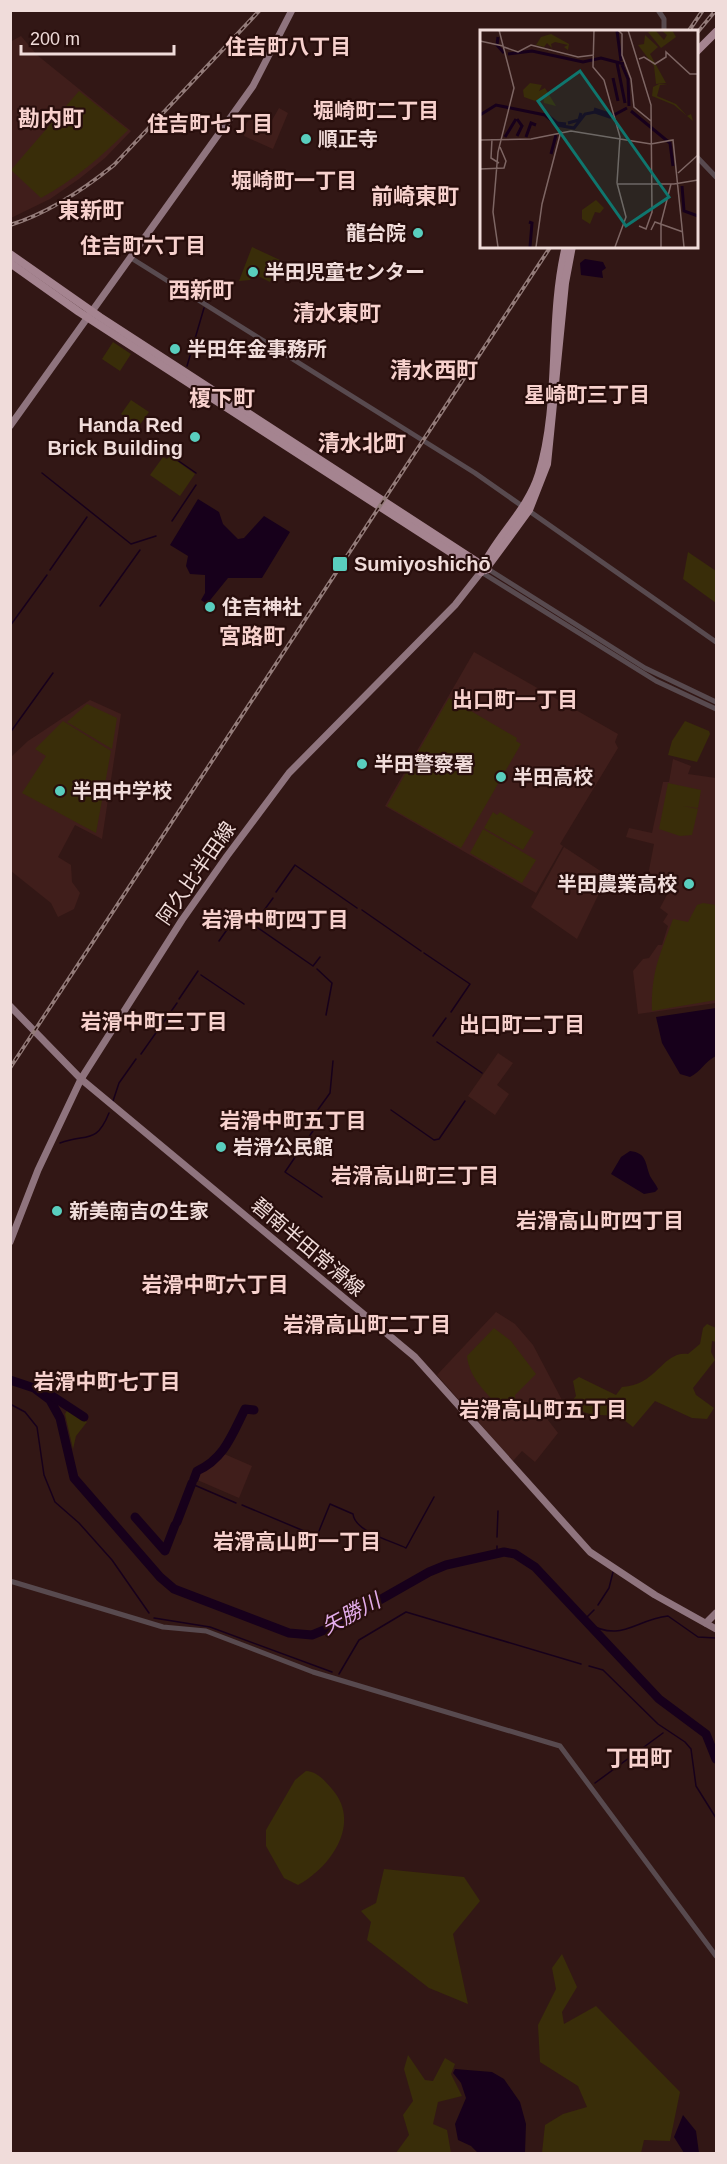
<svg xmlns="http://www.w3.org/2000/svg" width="727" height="2164" viewBox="0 0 727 2164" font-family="Helvetica,'Noto Sans JP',sans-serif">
	<rect width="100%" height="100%" fill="#321715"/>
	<!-- built -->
	<g fill="#401e1b">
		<polygon points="21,36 37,55 131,131 105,158 79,179 50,199 11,218 10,42"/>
		<polygon points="279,108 288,113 273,149 244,136 246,124 253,114 271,122"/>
		<polygon points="474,652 618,734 615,742 618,748 560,844 563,846 536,893 385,806"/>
		<polygon points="90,700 121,714 102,839 75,825 58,857 71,865 72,882 80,893 74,909 58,917 51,903 11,871 11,757 28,741"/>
		<polygon points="673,759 691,766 688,774 716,778 716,1003 638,1014 633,971 643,959 649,958 658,945 662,945 668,926 663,922 668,914 660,908 670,889 653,880 649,870 654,844 626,837 629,828 652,833 663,782 669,782"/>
		<polygon points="564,847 602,872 602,879 605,881 577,939 531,907"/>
		<polygon points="498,1053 513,1063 497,1085 509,1094 495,1115 468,1096"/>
		<polygon points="496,1312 515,1324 533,1345 563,1402 548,1420 558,1433 535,1462 522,1451 513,1461 437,1375"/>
		<polygon points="222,1453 252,1466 239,1498 195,1479 198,1472 213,1465"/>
	</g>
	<!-- green -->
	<g fill="#392d09">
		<path d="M79,91L128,130C101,157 74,180 41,198L11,170Z"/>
		<polygon points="252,247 280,260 270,282 254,274 250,280 239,281"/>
		<polygon points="113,342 131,354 120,371 102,359"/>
		<polygon points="131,400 149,412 139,426 121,414"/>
		<polygon points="170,456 195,474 180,496 150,475 163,457 167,459"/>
		<polygon points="688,552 716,571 716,603 683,579"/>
		<polygon points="449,698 517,738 516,741 521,744 461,848 387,806"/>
		<polygon points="87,704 117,718 112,749 67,722"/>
		<polygon points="63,721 111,751 96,833 22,793 46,756 35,749"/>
		<polygon points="685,721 709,731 710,734 697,762 668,755 672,741"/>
		<polygon points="668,783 701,790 698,808 683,806 698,809 692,835 680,836 659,829"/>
		<polygon points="493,812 497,815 500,812 534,832 523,850 484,828"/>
		<polygon points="483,829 536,860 522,883 470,853"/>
		<path d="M703,903L716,905V1000L652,1011C651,971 660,955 673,919L688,922L697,905Z"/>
		<path d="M707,1324L716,1328V1342L712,1341L711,1352L715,1360L693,1388L696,1395L714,1408L707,1419L692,1418L655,1401L633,1427L619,1416C596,1414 588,1419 571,1402L576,1396L573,1381L579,1377L616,1395L622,1387C658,1385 662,1351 688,1354L700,1344L703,1328Z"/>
		<path d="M494,1328L511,1341L536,1374L515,1395L516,1405L506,1413C489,1396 469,1379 467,1356Z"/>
		<polygon points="68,1409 87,1422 76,1436 73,1449 65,1414"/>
		<path d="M306,1771C318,1772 324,1780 332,1789C362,1823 331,1867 298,1885L284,1878L266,1846V1830L295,1780Z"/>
		<polygon points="384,1869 464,1877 480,1901 453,1934 468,2004 429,1988 367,1940 371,1922 361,1911 376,1903"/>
		<polygon points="562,1954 577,1987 562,2012 564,2024 596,2006 680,2092 670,2141 644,2140 641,2153 542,2153 545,2125 563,2114 587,2107 578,2086 540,2062 538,2025 556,1989 552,1968"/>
		<polygon points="408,2055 425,2080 433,2081 445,2058 455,2064 451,2074 462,2096 438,2102 433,2124 447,2130 451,2153 396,2153 409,2135 403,2115 413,2101 404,2069"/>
	</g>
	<!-- water -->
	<g fill="#17001b">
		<polygon points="585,259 603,262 606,268 602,271 603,278 581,275 580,263"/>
		<polygon points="198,499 219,512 223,524 238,539 244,538 264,516 290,532 262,578 228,578 207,604 201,600 205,593 205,575 190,574 186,566 188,556 170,545"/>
		<path d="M716,1008V1056C705,1061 701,1072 690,1077L680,1074L662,1043L656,1017Z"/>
		<path d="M630,1151C647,1153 645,1163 650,1176C652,1180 656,1184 658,1189L655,1192L644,1194L611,1174L621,1157Z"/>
		<polygon points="455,2069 492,2072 504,2079 520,2102 526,2124 525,2153 478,2153 471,2146 458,2140 455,2124 466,2098 461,2083 453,2073"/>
		<polygon points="683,2115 696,2131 699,2153 684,2153 674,2137"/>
	</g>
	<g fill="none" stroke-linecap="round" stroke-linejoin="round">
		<!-- stream -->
		<g stroke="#17001b" stroke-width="1.5">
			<polyline points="207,302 222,281"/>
			<polyline points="187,366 204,308"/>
			<polyline points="170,455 196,473"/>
			<polyline points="42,473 131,544 156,536"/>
			<polyline points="172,521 196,485"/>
			<polyline points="50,570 87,517"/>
			<polyline points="100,606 140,550"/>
			<polyline points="10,626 47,575"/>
			<polyline points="12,730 53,673"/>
			<polyline points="276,892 295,865 357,908"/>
			<polyline points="362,910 421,951"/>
			<polyline points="254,924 273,898"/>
			<polyline points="219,941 238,914 313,966 320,957"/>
			<polyline points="424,953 470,984 451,1012"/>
			<polyline points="317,969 332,983 326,1015"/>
			<polyline points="201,975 244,1004"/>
			<polyline points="179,999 198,971"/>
			<polyline points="433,1036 446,1018"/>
			<polyline points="437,1042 482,1073"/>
			<polyline points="141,1054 177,1003"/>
			<polyline points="113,1101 119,1083 136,1059"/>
			<polyline points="391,1110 434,1140 439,1139 465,1101"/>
			<polyline points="322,1116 317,1111 330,1093 333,1061"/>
			<polyline points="319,1122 285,1172 322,1197"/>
			<path d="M60,1143C87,1133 96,1145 109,1113"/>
			<polyline points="10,1404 25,1412 37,1427 44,1475 55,1502 79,1523 112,1560 149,1613"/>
			<polyline points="242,1505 316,1536"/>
			<polyline points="136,1519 165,1550 175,1525"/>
			<polyline points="177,1521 192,1484 236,1503"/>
			<path d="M319,1531L330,1504L353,1514C355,1532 392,1541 406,1548L434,1497"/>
			<polyline points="497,1537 498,1511"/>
			<polyline points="497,1552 497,1546"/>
			<polyline points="598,1605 609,1588 613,1572"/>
			<polyline points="154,1618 210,1627 332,1672"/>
			<polyline points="584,1620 594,1610"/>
			<path d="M587,1623C622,1643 634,1620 668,1616L698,1637L716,1638"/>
			<polyline points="589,1666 603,1670 658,1724 685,1742 691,1749 696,1786 716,1818"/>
			<polyline points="339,1674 359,1640 406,1612 581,1664"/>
			<polyline points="595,1783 663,1733"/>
		</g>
		<!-- river -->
		<g stroke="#17001b" stroke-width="9">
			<polyline points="10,1380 34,1388 50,1400 60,1418 74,1478 160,1577 174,1589 289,1633 312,1635 334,1626 429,1572 446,1565 504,1552 515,1554 535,1567 659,1699 706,1734 716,1759"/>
			<polyline points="46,1392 84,1417"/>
			<path d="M194,1479L197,1471C224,1459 232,1435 245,1409L254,1410"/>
			<polyline points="135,1517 165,1551 175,1525"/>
			<polyline points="177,1522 192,1483"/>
		</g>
		<!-- minor -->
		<g stroke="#584a4f" stroke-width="5">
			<polyline points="658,10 664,19 664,32"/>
			<polyline points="696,156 716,177"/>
			<polyline points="131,258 475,473 716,642"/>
			<polyline points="488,569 645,668 716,702"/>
			<polyline points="481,572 656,681 716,709"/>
			<polyline points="10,1581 163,1627 206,1631 313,1672 560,1746 716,1956"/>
		</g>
		<!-- major -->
		<g stroke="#8f747e" stroke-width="7">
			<polyline points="10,426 253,86 292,10"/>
			<polyline points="10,1006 81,1079 415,1357 590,1552 655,1595 716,1629"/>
			<polyline points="10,1242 38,1170 81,1079 182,920 227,856 289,773 455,605 481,572"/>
			<polyline points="706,1623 716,1613"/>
		</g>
		<!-- highway -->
		<g stroke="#a58490" stroke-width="8">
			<polyline points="696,52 716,32"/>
			<polyline points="10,254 100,317 488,569"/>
			<polyline points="10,263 79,312 481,572"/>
			<path d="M482,568C498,535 528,510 539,474C561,402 548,320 566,246"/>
			<polyline points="485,570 529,510 547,464 565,283 572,246"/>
		</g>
		<!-- rail casing -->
		<g stroke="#937b79" stroke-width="4">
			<g id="rail">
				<polyline points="688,32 703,10"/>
				<polyline points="696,34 716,10"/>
				<path d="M10,225C49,213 83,190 114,165L260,10"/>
				<polyline points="10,1068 551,246"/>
			</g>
		</g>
		<!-- rail -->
		<use href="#rail" stroke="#280e0c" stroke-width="1.5" stroke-dasharray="4.5" stroke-linecap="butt"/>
	</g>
	<!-- markers -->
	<g fill="#59cebe" stroke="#280e0c" stroke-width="2">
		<circle cx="306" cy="139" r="6"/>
		<circle cx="418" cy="233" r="6"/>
		<circle cx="253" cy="272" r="6"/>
		<circle cx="175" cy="349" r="6"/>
		<circle cx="195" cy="437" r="6"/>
		<rect x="332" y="556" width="16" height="16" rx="3"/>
		<circle cx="210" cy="607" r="6"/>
		<circle cx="362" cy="764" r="6"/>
		<circle cx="501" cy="777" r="6"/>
		<circle cx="60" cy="791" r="6"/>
		<circle cx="689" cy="884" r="6"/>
		<circle cx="221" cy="1147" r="6"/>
		<circle cx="57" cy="1211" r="6"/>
	</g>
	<g text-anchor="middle" stroke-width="4.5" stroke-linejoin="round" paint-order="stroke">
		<!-- poi labels -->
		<g font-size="20" font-weight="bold" fill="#f0dcda" stroke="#280e0c" text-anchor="start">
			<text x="318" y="146">順正寺</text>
			<text x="406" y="240" text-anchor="end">龍台院</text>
			<text x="265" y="279">半田児童センター</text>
			<text x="187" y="356">半田年金事務所</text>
			<text x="183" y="432" text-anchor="end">Handa Red<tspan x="183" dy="23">Brick Building</tspan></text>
			<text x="354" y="571">Sumiyoshichō</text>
			<text x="222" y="614">住吉神社</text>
			<text x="374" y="771">半田警察署</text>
			<text x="513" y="784">半田高校</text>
			<text x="72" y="798">半田中学校</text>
			<text x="677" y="891" text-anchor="end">半田農業高校</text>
			<text x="233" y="1154">岩滑公民館</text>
			<text x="69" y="1218">新美南吉の生家</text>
		</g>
		<!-- street labels -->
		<g font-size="20" fill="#f0dcda" stroke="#280e0c">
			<text transform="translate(196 873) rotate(-55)" y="7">阿久比半田線</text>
			<text transform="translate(308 1247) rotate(40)" y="7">碧南半田常滑線</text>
		</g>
		<!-- neighbourhood labels -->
		<g font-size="21" font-weight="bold" fill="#f7d1cd" stroke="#280e0c">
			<text x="288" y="54">住吉町八丁目</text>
			<text x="376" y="118">堀崎町二丁目</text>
			<text x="210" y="131">住吉町七丁目</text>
			<text x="294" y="188">堀崎町一丁目</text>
			<text x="143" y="253">住吉町六丁目</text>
			<text x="587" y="402">星崎町三丁目</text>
			<text x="515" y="707">出口町一丁目</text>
			<text x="275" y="927">岩滑中町四丁目</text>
			<text x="154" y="1029">岩滑中町三丁目</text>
			<text x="522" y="1032">出口町二丁目</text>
			<text x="293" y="1128">岩滑中町五丁目</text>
			<text x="415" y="1183">岩滑高山町三丁目</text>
			<text x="600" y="1228">岩滑高山町四丁目</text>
			<text x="215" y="1292">岩滑中町六丁目</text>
			<text x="367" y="1332">岩滑高山町二丁目</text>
			<text x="107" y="1389">岩滑中町七丁目</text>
			<text x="543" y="1417">岩滑高山町五丁目</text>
			<text x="297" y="1549">岩滑高山町一丁目</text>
		</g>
		<!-- water labels -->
		<g font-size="21" font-style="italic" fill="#e2abe9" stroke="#280e0c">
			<text transform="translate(351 1614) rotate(-28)" y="7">矢勝川</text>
		</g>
		<!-- quarter labels -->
		<g font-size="22" font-weight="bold" fill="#f7d1cd" stroke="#280e0c">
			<text x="51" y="126">勘内町</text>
			<text x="415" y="204">前崎東町</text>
			<text x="91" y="218">東新町</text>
			<text x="201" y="298">西新町</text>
			<text x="337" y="321">清水東町</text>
			<text x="434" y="378">清水西町</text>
			<text x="222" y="406">榎下町</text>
			<text x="362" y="451">清水北町</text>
			<text x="252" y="644">宮路町</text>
			<text x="639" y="1766">丁田町</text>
		</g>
	</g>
	<!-- overview -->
	<g transform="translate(480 30)">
		<rect width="218" height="218" fill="#321715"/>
		<path d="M175,0L184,10L187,5L181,0H192L196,7L181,18L168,2ZM71,4L89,14L88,20L84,17L88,15L75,12L71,14L72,18L67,13L64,17L56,15L61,7ZM165,5L178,17L170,24L186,53L176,54L174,36L158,15L164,14ZM50,53L62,55L59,61L65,58L76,76L64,73L63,67L55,71L44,67L43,60ZM179,54H188L180,55L177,66L196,74L207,86L211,84L213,91L194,75L172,66L173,57ZM116,170L124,178L120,183L115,182L110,194L102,189V180Z" fill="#392d09"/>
		<path fill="none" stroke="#17001b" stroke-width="3" d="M137,1L141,31M18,7L17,15L24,23M28,24L52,21L103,32L121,28L144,34M137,33L145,73M142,35L148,49L149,76M133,48L138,71M114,79L132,85M151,81L190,113L193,136M66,84L77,93L86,94M0,85L16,75L65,85L77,95L94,98L105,84L115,82L130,87L147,78M88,93L99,90L101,83M37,106L42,96L37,89M25,107L36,89M46,107L51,93L56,95M71,124L76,105M202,156L204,181L218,186M49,192L52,193L50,217"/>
		<path fill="none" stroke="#7e6664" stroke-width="1.5" d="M114,0L113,37L124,50L140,107L137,153M138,0L142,4V25L151,49L154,77L171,91M148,0L171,75L172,182L166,199L159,196M0,11L23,16M24,17L38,22L51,15L98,27L114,25M159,29L164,27L175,34L186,27V22L210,44H218M12,109L11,128L19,133M0,110L51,109L91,101L171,114L193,110L204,217M0,139L24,138L26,131L20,117M198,143L218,125M137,154H194L218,150M171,200L175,192L203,202M18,217L13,182L18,122L34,58L19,0M56,217L62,174L81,101M135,217L146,187L137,153M181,217V193L191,154"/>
		<path fill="#0f766e" fill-opacity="0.15" stroke="#0f766e" stroke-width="3" d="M100,41L189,167L146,196L58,71Z"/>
		<rect width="218" height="218" fill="none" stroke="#f0dcda" stroke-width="3"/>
	</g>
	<!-- border -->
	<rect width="727" height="2164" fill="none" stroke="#f0dcda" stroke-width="24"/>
	<!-- scale -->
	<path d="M21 45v9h153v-9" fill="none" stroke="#f0dcda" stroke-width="3"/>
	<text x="30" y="45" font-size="18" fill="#f0dcda" stroke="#280e0c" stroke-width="4.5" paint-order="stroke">200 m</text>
</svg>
